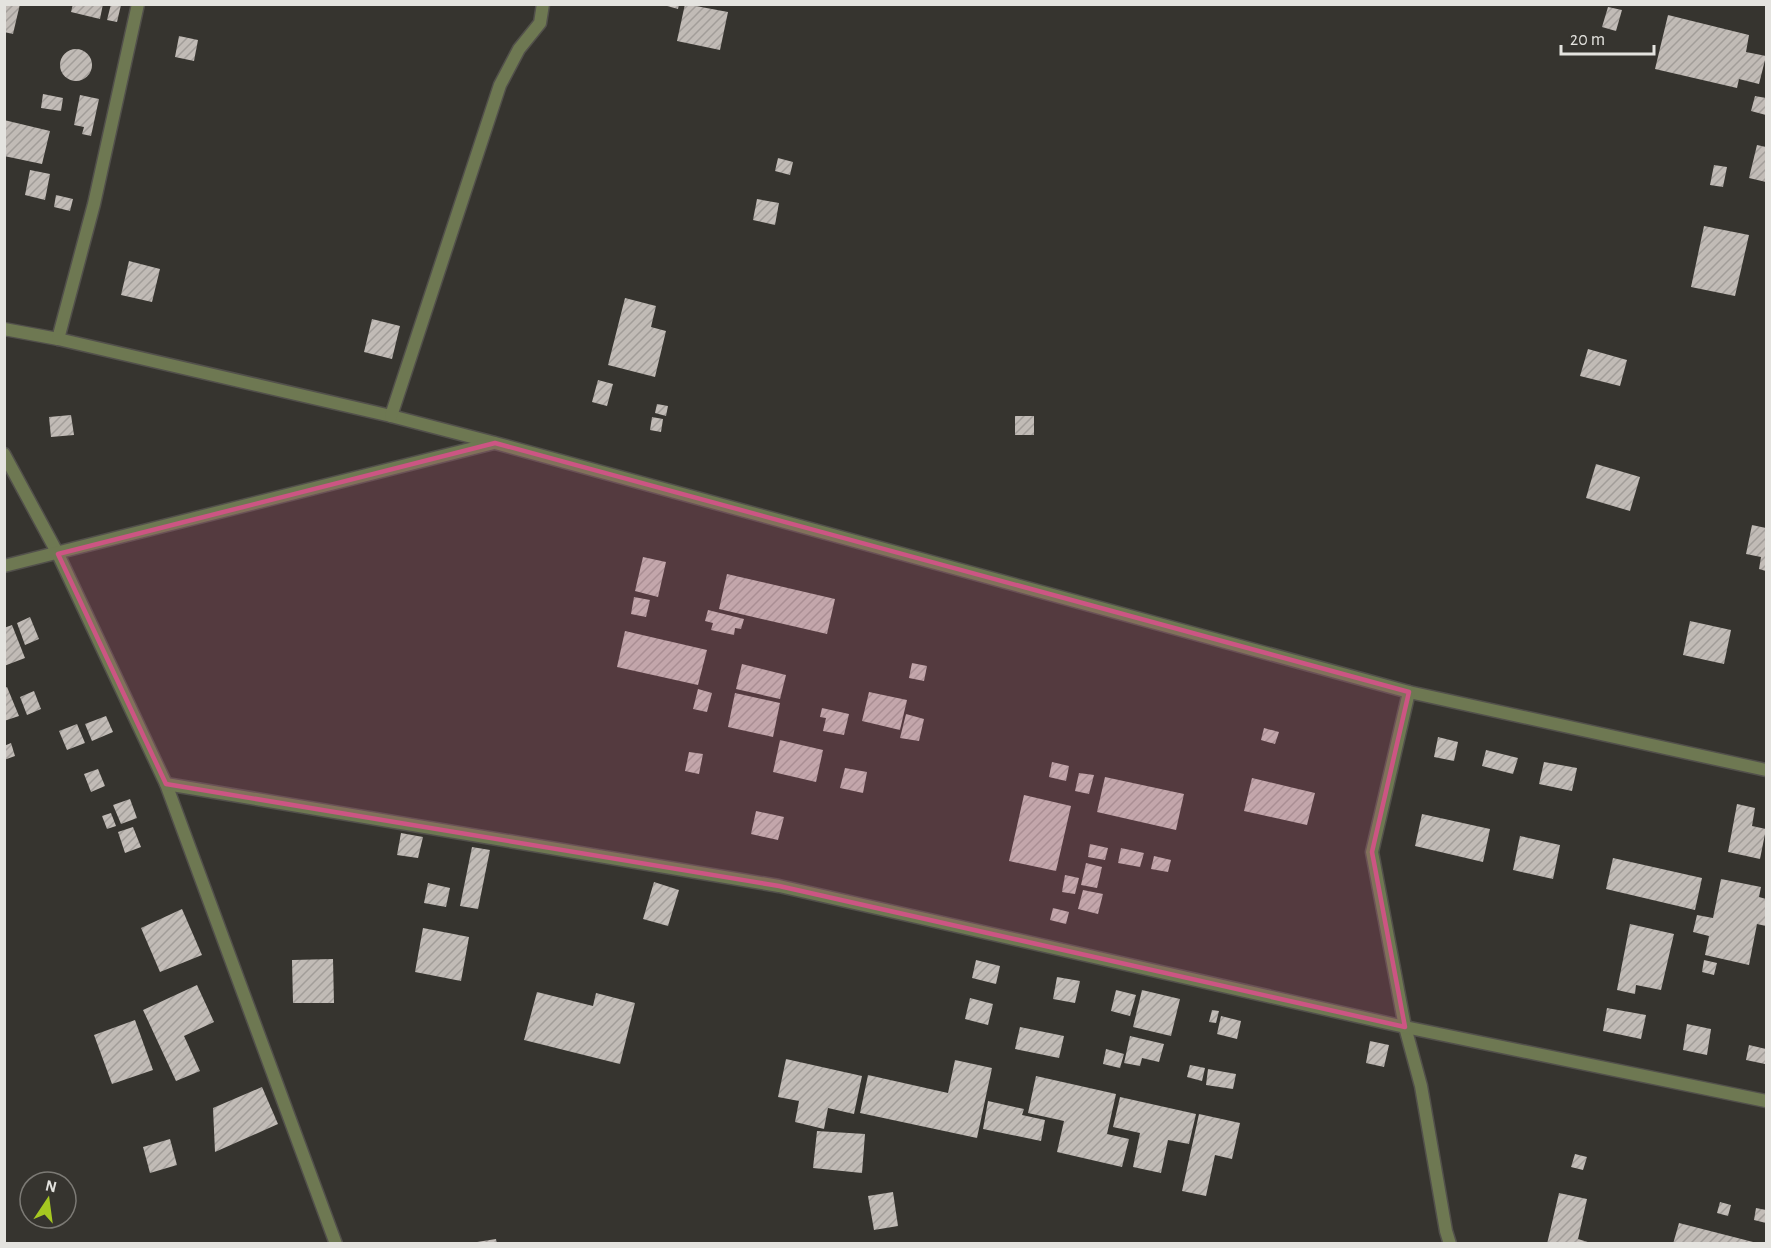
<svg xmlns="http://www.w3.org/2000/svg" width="1771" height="1248" viewBox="0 0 1771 1248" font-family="'Alegreya Sans',sans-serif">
	<defs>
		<pattern id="building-hatch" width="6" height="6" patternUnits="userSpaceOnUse" patternTransform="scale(1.5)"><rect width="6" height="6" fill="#c1bbb6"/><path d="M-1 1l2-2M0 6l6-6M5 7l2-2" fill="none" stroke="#a29d99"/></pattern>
	</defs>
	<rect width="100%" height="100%" fill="#36342f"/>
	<!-- building -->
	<g fill="url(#building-hatch)">
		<polygon points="4,4 20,4 13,34 4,32"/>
		<polygon points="73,4 103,4 100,19 71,12"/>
		<polygon points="111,4 121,5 117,22 107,20"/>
		<polygon points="660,4 679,4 678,9"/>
		<polygon points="685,4 728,12 720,50 677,41"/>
		<polygon points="1608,7 1622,10 1616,31 1602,27"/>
		<polygon points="1668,15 1749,35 1746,52 1766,56 1759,84 1739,79 1737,88 1655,69"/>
		<polygon points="179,36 198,40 194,61 175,57"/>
		<circle cx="76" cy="65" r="16"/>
		<polygon points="43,94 63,98 61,111 41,108"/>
		<polygon points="80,95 99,99 91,136 82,134 84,127 74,125"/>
		<polygon points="1755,96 1766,98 1766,115 1751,111"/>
		<polygon points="4,120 50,131 42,164 4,156"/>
		<polygon points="1757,145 1766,147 1766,182 1749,178"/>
		<polygon points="778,158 793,162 790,175 775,171"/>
		<polygon points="1714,165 1727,167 1723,187 1710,185"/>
		<polygon points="30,170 50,174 45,200 25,195"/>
		<polygon points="56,195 73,199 70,211 54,207"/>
		<polygon points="757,199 779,203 775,225 753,220"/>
		<polygon points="1704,226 1749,235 1735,296 1691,287"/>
		<polygon points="129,261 160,269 152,302 121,295"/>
		<polygon points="625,298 656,306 651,327 666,331 655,377 608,365"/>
		<polygon points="372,319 400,326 392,359 364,352"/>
		<polygon points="1588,349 1627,360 1620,386 1580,376"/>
		<polygon points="598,380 613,384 607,406 592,402"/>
		<polygon points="657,404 668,406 666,416 655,413"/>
		<polygon points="71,415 74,435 51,437 49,417"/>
		<rect x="1015" y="416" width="19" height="19"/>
		<polygon points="652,417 663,419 661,432 650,430"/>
		<polygon points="1596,464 1640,477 1630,511 1586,498"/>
		<polygon points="1752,525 1766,528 1766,571 1759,569 1761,557 1746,554"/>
		<polygon points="643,557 666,562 658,597 635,591"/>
		<polygon points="727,574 835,599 827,634 719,609"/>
		<polygon points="634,597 650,600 646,617 631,614"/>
		<polygon points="708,610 744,619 741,629 735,628 734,635 711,630 713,623 705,621"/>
		<polygon points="30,617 39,639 25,645 17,623"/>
		<polygon points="1690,621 1731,630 1724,664 1683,655"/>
		<polygon points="12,625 25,658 4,666 4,628"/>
		<polygon points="625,631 707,650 698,685 617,667"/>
		<polygon points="912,663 927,666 924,681 909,678"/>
		<polygon points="742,664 786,675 780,699 736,689"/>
		<polygon points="7,687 19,716 4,721 4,688"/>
		<polygon points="698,689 712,693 707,712 693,709"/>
		<polygon points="34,691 41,709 27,715 20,697"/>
		<polygon points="869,692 907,700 900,730 862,721"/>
		<polygon points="735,693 780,703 773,737 728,727"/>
		<polygon points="822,708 849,714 844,735 823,731 826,718 820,717"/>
		<polygon points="906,714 924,719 919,741 900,738"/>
		<polygon points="106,716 113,732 92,741 85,724"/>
		<polygon points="77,724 85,743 67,750 59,731"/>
		<polygon points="1264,728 1279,732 1275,744 1261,740"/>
		<polygon points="1438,737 1458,742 1454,761 1434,757"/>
		<polygon points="780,740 823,750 816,782 773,772"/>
		<polygon points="11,743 15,756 4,760 4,746"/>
		<polygon points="1486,750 1518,758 1513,774 1482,766"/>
		<polygon points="689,752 703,754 699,774 685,771"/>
		<polygon points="1052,762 1069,766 1066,781 1049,777"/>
		<polygon points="1544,762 1577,768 1572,791 1539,784"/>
		<polygon points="845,768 867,772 863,793 840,788"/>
		<polygon points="98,769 105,786 91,792 84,774"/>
		<polygon points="1079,773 1094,775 1089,794 1075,791"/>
		<polygon points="1105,777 1184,794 1176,830 1097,812"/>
		<polygon points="1252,778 1315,793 1307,825 1244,811"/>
		<polygon points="1024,795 1071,806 1056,871 1009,861"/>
		<polygon points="130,799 137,818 121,824 113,805"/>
		<polygon points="1737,804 1755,808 1752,826 1766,829 1760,859 1728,852"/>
		<polygon points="756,811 784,817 778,840 751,834"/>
		<polygon points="111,813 116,826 107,829 102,816"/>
		<polygon points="1422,814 1490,829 1483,862 1415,846"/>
		<polygon points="133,827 141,847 125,853 118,832"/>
		<polygon points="401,833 423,837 418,858 397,855"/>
		<polygon points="1520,836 1560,845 1553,879 1513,870"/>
		<polygon points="1090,844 1108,848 1105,860 1088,857"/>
		<polygon points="472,847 490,850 478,909 460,906"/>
		<polygon points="1121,848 1144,853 1140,867 1118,863"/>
		<polygon points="1154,856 1171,860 1168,872 1151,869"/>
		<polygon points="1613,858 1702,878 1695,910 1606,889"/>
		<polygon points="1086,863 1102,867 1097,888 1081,885"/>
		<polygon points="1065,875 1079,878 1075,894 1062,892"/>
		<polygon points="1721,879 1761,887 1759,897 1766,899 1766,926 1757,924 1749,965 1705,955 1709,936 1693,932 1697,915 1713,918"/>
		<polygon points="654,882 679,890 668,926 643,919"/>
		<polygon points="428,883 450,888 446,907 424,903"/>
		<polygon points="1083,890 1103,894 1098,914 1078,909"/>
		<polygon points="1053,908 1069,912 1066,924 1050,920"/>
		<polygon points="182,909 202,955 160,972 141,928"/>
		<polygon points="1630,924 1674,934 1661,990 1636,985 1635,994 1617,990"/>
		<polygon points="423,928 469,937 461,981 415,972"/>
		<polygon points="333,959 334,1003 293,1003 292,960"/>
		<polygon points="976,960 1000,966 996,984 972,978"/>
		<polygon points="1704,960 1717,963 1714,975 1702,972"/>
		<polygon points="1057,977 1080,981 1075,1003 1053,999"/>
		<polygon points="197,985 214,1022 184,1036 200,1071 176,1081 143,1010"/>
		<polygon points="1116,990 1136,995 1130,1016 1111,1011"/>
		<polygon points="1142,990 1180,999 1171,1036 1133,1027"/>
		<polygon points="537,992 593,1006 596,993 635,1003 620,1064 524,1040"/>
		<polygon points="970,998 993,1004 988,1025 965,1019"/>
		<polygon points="1607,1008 1646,1015 1641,1039 1603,1031"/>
		<polygon points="1212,1010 1219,1011 1216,1023 1209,1022"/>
		<polygon points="1221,1016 1241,1021 1237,1039 1217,1034"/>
		<polygon points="135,1020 153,1070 112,1084 94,1035"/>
		<polygon points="1687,1024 1711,1029 1707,1055 1683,1050"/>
		<polygon points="1020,1027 1064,1036 1059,1058 1015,1049"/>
		<polygon points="1130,1036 1164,1044 1159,1062 1142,1058 1140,1066 1124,1063"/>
		<polygon points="1370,1041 1389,1045 1384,1067 1366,1063"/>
		<polygon points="1749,1045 1766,1049 1765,1064 1746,1060"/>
		<polygon points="1106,1049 1124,1054 1120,1068 1103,1064"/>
		<polygon points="786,1059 862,1076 854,1114 828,1108 824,1129 795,1122 799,1101 778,1097"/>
		<polygon points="955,1060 992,1068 977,1138 860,1113 868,1075 948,1093"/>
		<polygon points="1190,1065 1205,1068 1202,1081 1187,1077"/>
		<polygon points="1208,1069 1236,1074 1233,1089 1206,1085"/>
		<polygon points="1036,1076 1116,1094 1107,1134 1129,1139 1122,1167 1057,1152 1064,1121 1028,1113"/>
		<polygon points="262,1087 278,1124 215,1152 213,1108"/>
		<polygon points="1120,1097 1196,1114 1189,1144 1168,1140 1161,1173 1133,1167 1140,1133 1113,1127"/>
		<polygon points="988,1101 1024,1109 1022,1115 1045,1120 1041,1141 983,1129"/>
		<polygon points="1199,1114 1240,1123 1232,1159 1215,1155 1206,1196 1182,1191"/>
		<polygon points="817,1131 865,1134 862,1173 813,1168"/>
		<polygon points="170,1139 177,1165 150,1173 143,1147"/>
		<polygon points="1575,1154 1587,1157 1583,1170 1571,1167"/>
		<polygon points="893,1192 898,1226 874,1230 868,1196"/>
		<polygon points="1559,1193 1587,1199 1578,1239 1594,1244 1547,1244"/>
		<polygon points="1720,1202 1731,1205 1728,1216 1717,1213"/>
		<polygon points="1756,1208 1766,1210 1766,1223 1754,1220"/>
		<polygon points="1679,1223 1757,1243 1756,1244 1673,1244"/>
		<polygon points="496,1239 497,1244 477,1244 477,1242"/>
	</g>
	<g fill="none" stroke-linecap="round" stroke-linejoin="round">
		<!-- minor casing -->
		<g stroke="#52504b" stroke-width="15">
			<g id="minor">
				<polyline points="4,329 58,339 391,416 495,443 1409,692 1766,770"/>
				<polyline points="58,339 94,204 138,4"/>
				<polyline points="391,416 500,85 519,49 540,23 543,4"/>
				<polyline points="4,454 58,554 166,784 336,1244"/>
				<polyline points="4,566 494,443"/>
				<polyline points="1409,692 1372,852 1405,1027 1421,1086 1446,1231 1450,1244"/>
				<polyline points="166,784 779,886 1405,1027 1766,1101"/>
			</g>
		</g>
		<!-- minor -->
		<use href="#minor" stroke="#6e7852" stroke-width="12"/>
	</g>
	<!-- marked area -->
	<path fill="#cc5583" fill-opacity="0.2" stroke="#cc5583" stroke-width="4.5" stroke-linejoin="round" d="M495,443L1409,692L1372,852L1405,1027L779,886L166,784L58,554Z"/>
	<!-- border -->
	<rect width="1771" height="1248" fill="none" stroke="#e4e3df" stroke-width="12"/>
	<!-- north arrow -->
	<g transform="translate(48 1200) rotate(13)"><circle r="28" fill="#36342f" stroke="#7c7a75" stroke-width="1.5"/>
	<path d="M0-4.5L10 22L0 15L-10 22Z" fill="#a6c821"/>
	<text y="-9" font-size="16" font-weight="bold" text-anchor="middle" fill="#e4e3df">N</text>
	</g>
	<!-- scale -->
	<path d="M1561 45v9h93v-9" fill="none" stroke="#e4e3df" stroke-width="3"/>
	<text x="1570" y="45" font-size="18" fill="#e4e3df" stroke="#36342f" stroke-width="4.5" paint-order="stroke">20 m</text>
</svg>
